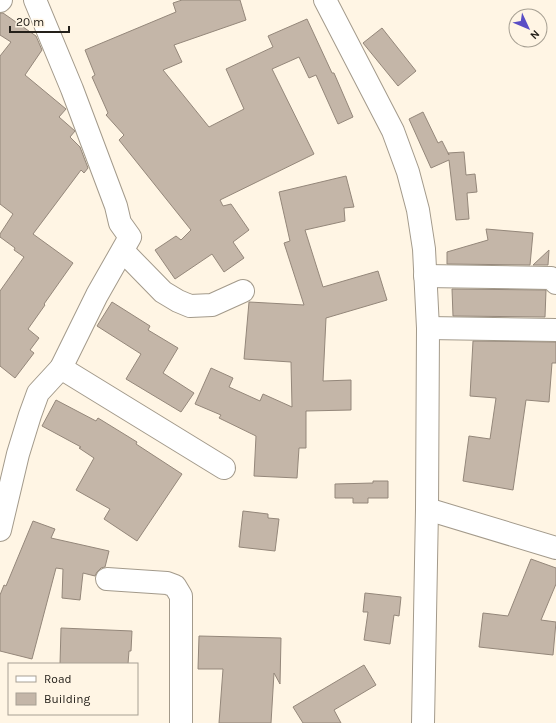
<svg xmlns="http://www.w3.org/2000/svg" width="556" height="723" viewBox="0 0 556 723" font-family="Karla,sans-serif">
	<rect width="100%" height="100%" fill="#fff5e4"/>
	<!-- building -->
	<g fill="#c4b6a8" stroke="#94877a">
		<polygon points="182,0 240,0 246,20 174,45 182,62 163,70 209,127 244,109 226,69 273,47 268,36 307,19 332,73 334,73 353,117 338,124 316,75 309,78 299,57 272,69 314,154 220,200 223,206 231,204 249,230 233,242 244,258 224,272 212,254 175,279 155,250 176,236 181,240 191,230 119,140 124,135 106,115 108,113 92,77 95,75 85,50 176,12 173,3"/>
		<polygon points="0,13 3,13 36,36 42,50 25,75 66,109 59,117 75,131 70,137 80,147 88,168 84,173 81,170 33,234 73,263 44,304 45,305 28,329 39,338 30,350 34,353 15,378 0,366 0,291 24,257 14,250 15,248 0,237 0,234 13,214 0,204 0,56 11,42 0,35"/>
		<polygon points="382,28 416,71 398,86 363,43"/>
		<polygon points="423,112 438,143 442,141 449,155 448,153 464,152 466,175 475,174 477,192 467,193 469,219 456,220 449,160 431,168 409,119"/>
		<polygon points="346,176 354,207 344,208 345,221 305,230 323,287 378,271 387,300 326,318 323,381 351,380 351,410 306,411 306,448 299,448 297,478 254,476 256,436 219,418 221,415 195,404 211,368 233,378 229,387 260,401 263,394 292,407 291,362 244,359 249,302 304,305 284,243 290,241 279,192"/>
		<polygon points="486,229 533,233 530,265 447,264 447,252 488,240"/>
		<polygon points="549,250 548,265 533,265"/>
		<polygon points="452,289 546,290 545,317 453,316"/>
		<polygon points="112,302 150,326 148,330 178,348 163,373 194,393 181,412 126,379 141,354 97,326"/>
		<polygon points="473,341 556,342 556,363 552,363 549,402 526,400 513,490 463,481 469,436 490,439 496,398 470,396"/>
		<polygon points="56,400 96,421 98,418 137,442 136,444 182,474 137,541 104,519 110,509 76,490 94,458 79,448 81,447 42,426"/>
		<polygon points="373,481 388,481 388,498 368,498 368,503 353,503 353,498 335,498 335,484 373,483"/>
		<polygon points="243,511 268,514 268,518 279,519 275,551 239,547"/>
		<polygon points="33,521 55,529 51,538 109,551 105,567 101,568 97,572 95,576 83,573 80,600 62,598 63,569 56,568 32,659 0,651 0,595 4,585 6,586"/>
		<polygon points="531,559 556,568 556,584 541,620 556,622 553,655 479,647 483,613 508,616"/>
		<polygon points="365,593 401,597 399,616 394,615 390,644 364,640 368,612 363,612"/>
		<polygon points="61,628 132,631 131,651 129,651 128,664 60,664"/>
		<polygon points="199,636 281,638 280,684 274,673 271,723 219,723 223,669 198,669"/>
		<polygon points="364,665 376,685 334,710 341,723 303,723 293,707"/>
	</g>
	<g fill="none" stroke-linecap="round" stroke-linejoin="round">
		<!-- minor casing -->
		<g stroke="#a39a8b" stroke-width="24">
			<g id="minor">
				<polyline points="325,0 393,131 408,172 418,210 424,249 428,328 427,509 423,723"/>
				<polyline points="0,1 1,0"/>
				<polyline points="123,251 163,292 178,301 190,306 212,305 243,291"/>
				<polyline points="425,276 551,278 556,283"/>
				<polyline points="428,328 556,330"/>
				<polyline points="61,368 224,468"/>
				<polyline points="427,509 556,548"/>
				<polyline points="0,530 18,454 30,415 38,393 61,368 97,295 130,237 120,223 116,206 72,89 35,0"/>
				<polyline points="107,579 167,583 175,586 181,596 181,723"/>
			</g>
		</g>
		<!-- minor -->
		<use href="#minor" stroke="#fff" stroke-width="22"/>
	</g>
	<!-- legend -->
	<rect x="8" y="663" width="130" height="52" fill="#fff5e4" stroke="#a7a093"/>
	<rect x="16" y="676" width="20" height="6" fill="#ffffff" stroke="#a7a093"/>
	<text x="44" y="683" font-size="12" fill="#24201a">Road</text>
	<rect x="16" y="693" width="20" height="12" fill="#c4b6a8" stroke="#a7a093"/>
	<text x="44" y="703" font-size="12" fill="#24201a">Building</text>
	<!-- north arrow -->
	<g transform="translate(528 28) rotate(134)"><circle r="19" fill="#fff5e4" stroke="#a7a093"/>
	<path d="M0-3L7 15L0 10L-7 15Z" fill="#594dc5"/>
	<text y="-6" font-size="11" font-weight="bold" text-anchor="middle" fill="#24201a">N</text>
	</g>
	<!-- scale -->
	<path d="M10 26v6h59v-6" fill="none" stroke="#24201a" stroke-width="2"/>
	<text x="16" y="26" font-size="12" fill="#24201a" stroke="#fff5e4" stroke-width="3" paint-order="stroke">20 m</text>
</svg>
